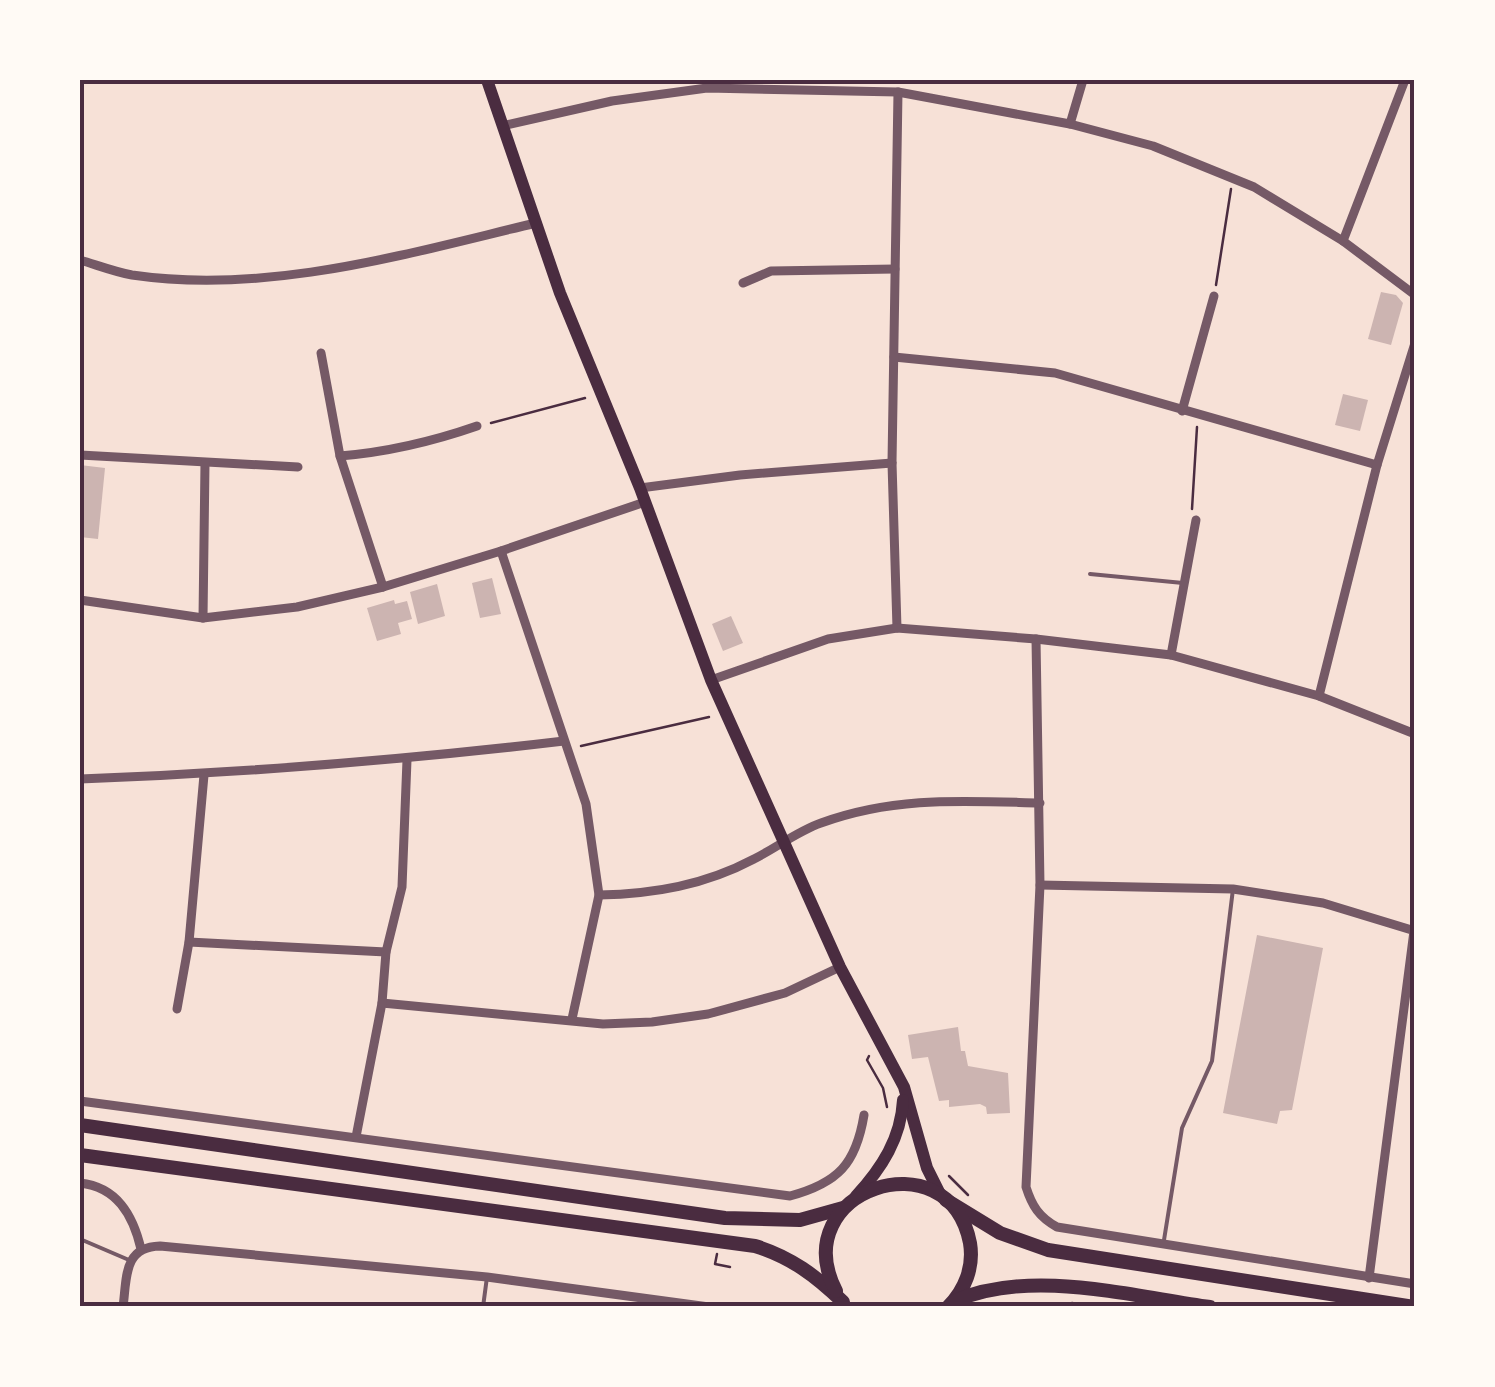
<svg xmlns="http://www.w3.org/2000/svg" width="1495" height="1387" viewBox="0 0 1495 1387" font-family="'Sofia Sans Condensed',sans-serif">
	<rect width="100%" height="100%" fill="#f7e1d7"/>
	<!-- building -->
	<g fill="#ccb4b1">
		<polygon points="1381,292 1396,295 1403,303 1391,345 1368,339"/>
		<polygon points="1343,394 1368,400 1360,431 1335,425"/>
		<polygon points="80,465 105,468 98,539 80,537"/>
		<polygon points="492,578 501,614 480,618 472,583"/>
		<polygon points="437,584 445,616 418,624 410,592"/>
		<polygon points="394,600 395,604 407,601 412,619 398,623 401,634 377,641 367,608"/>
		<polygon points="731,616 743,643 723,651 712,624"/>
		<polygon points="1257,935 1323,948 1292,1110 1280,1111 1277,1124 1223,1113"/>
		<polygon points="958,1027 961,1051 965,1051 968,1066 1008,1073 1010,1113 987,1114 986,1107 980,1104 949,1107 949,1100 939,1101 928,1057 912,1059 908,1035"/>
	</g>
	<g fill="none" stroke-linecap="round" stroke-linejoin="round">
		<!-- path -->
		<g stroke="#4a2c40" stroke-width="2.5">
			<polyline points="1216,285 1231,189"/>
			<polyline points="491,423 585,398"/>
			<polyline points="1192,509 1197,427"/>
			<polyline points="581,746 709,717"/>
			<polyline points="869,1056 867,1060 883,1088 887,1107"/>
			<polyline points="949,1176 968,1195"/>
			<polyline points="717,1254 715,1264 730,1267"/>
			<polyline points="1072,1303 1095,1307"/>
		</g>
		<!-- service -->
		<g stroke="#755966" stroke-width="4">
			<polyline points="1090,574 1183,583"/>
			<polyline points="80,1239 129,1260"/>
			<polyline points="1164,1240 1182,1128 1212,1061 1233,889"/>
			<polyline points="483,1307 487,1277"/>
		</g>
		<!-- minor -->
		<g stroke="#755966" stroke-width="9">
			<polyline points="1070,124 1083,80"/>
			<polyline points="502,126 612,101 707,88 898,92 1070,124 1153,146 1254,187 1343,241 1415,295"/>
			<polyline points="1343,241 1405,80"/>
			<path d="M80,260C97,265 115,272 132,275C268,295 405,254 536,223"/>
			<polyline points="743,283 771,271 895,269"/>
			<polyline points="321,353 340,456 383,587"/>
			<polyline points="894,357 1055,373 1377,465"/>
			<polyline points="1182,411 1214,296"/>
			<polyline points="80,455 298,467"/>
			<path d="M340,456C389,452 431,442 477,426"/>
			<polyline points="640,488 740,475 892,463"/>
			<polyline points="501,551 586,804 599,895 572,1019"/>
			<polyline points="80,600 203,618 297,607 383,587 501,551 645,502"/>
			<polyline points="203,618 205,463"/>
			<polyline points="897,628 892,463 898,92"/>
			<path d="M1036,639L1040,885L1026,1187C1032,1206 1039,1217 1057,1227L1415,1284"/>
			<polyline points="1171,655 1196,520"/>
			<polyline points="711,680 828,639 897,628 1036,639 1171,655 1319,696 1415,734"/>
			<polyline points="1319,696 1377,465 1415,343"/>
			<path d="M80,779C242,773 403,760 564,741"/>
			<polyline points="1040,885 1233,889 1323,903 1415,931"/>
			<path d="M599,895C654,894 705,885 754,859C776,848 798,831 821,823C895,796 963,801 1040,803"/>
			<polyline points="189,942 386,952"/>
			<polyline points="382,1003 603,1024 652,1022 708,1014 785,993 840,967"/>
			<polyline points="177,1009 189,942 204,775"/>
			<path d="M80,1101L790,1196C838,1183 856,1164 864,1115"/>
			<polyline points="356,1137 382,1003 386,952 402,887 407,760"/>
			<path d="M80,1183C117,1187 133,1215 141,1249"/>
			<polyline points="1369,1278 1414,931"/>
			<path d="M123,1307C127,1278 123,1247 160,1246L487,1277L709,1307"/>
		</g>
		<!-- secondary -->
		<g stroke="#4a2c40" stroke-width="12">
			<polyline points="487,80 560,293 640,488 711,680 840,967 904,1087 927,1168 941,1196"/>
			<path d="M856,1196C882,1168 901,1138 903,1100"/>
		</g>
		<!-- trunk -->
		<g stroke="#4a2c40" stroke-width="14">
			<polyline points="80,1125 725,1218 800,1220 843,1208"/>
			<path d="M80,1155L755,1246C791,1257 816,1276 843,1302"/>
			<polyline points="946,1200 1000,1233 1048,1250 1414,1307"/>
			<path d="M836,1291C784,1190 949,1135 970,1243C974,1267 965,1290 948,1307"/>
			<path d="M955,1301C1030,1268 1130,1296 1210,1307"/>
		</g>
	</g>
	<!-- border -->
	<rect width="1495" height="1387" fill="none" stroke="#fffaf5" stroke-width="165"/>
	<rect x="82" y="82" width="1330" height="1222" fill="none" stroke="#4a2c40" stroke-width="4"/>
</svg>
